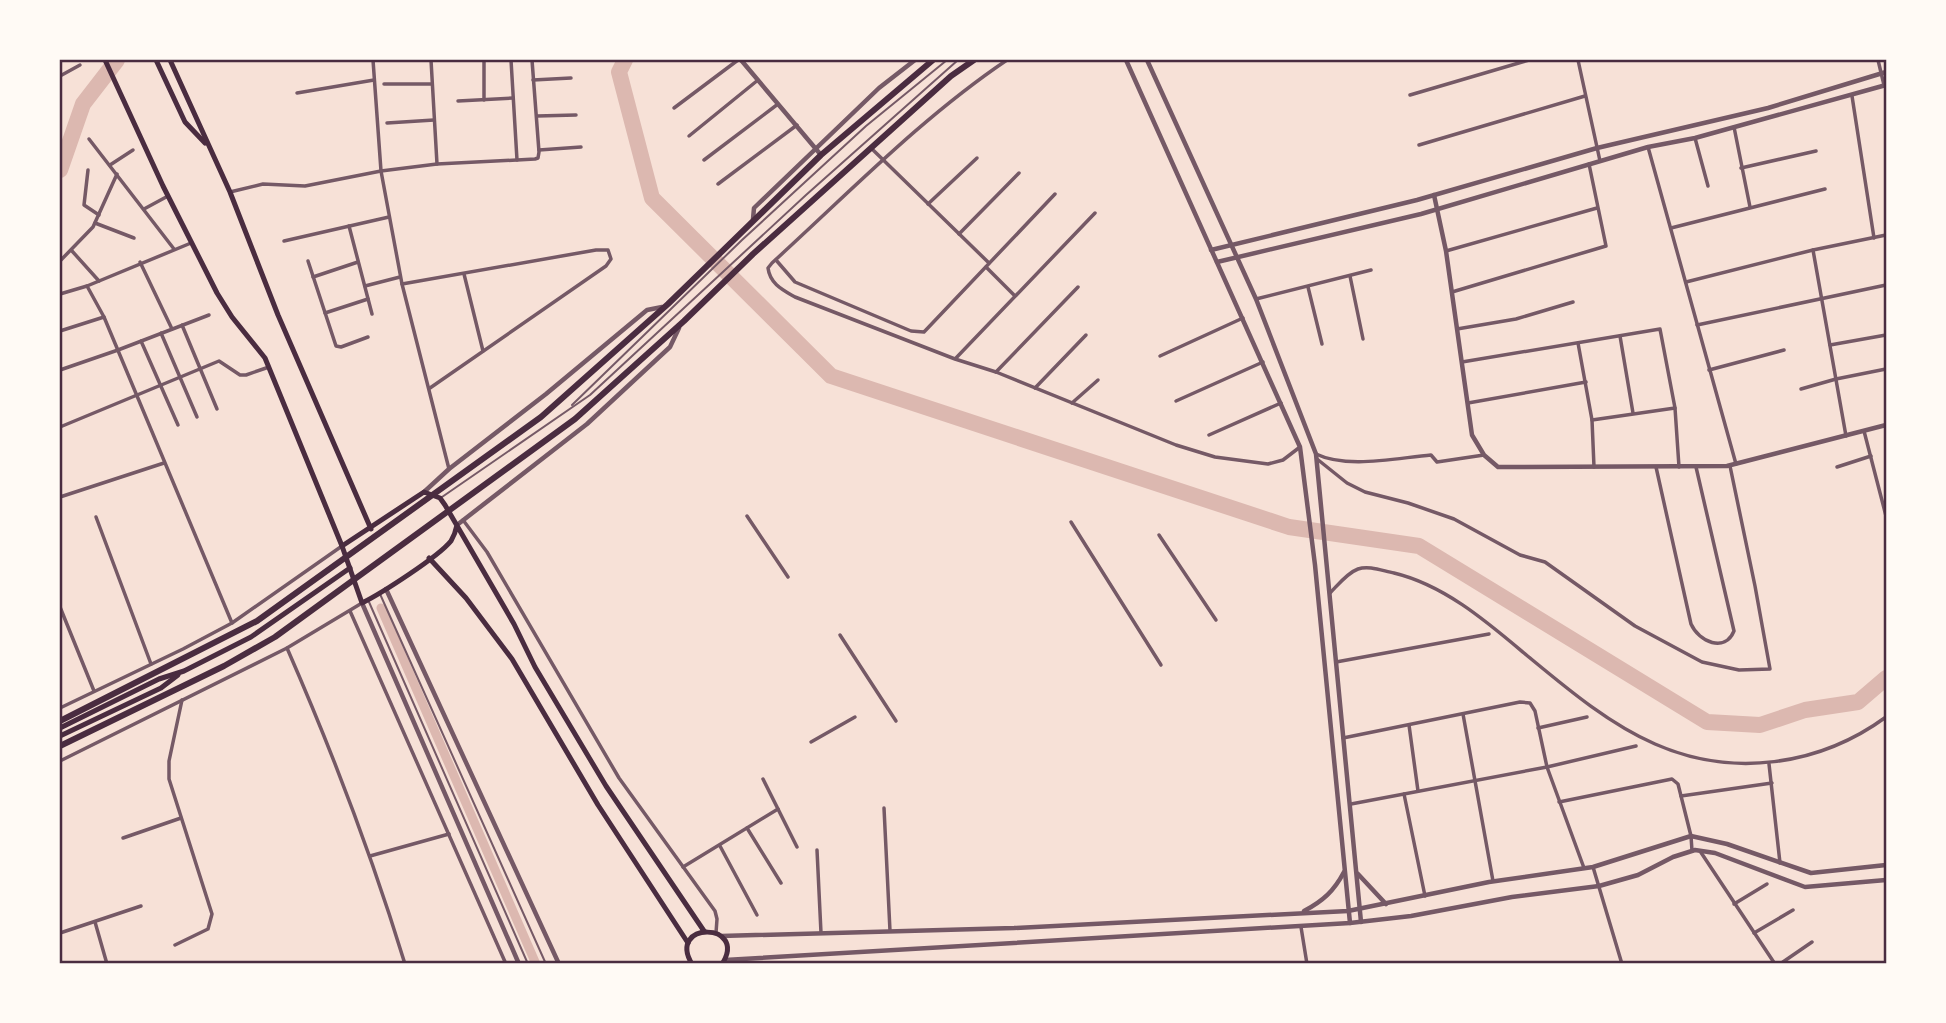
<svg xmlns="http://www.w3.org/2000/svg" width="1946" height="1023" viewBox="0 0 1946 1023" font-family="Cabin,sans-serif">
	<rect width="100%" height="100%" fill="#f7e1d7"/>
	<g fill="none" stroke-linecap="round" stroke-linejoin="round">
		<!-- canal -->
		<polyline stroke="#dcb8b0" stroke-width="9" points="381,608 536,964"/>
		<!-- river -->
		<g stroke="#dcb8b0" stroke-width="16">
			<polyline points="625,60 619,72 652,198 831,376 1289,527 1419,546 1707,722 1760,725 1805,710 1858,702 1886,678"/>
			<polyline points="60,170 83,104 117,60"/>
		</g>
		<!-- service -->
		<g stroke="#755966" stroke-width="2">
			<polyline points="572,405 742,240 866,126 947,60"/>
			<polyline points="442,497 590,395 806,195 958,60"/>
			<polyline points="380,594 546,964"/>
			<polyline points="369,602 528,964"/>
		</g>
		<!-- minor -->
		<g stroke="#755966" stroke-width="3.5">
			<polyline points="373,60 381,171 402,284 449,469"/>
			<polyline points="431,60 437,164"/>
			<polyline points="484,60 484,100"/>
			<polyline points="511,60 517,160"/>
			<path d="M1007,60C921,118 849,193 772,263L768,268C770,284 783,290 795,297L955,359L996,372L1176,445L1215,457L1268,464L1283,460L1300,447"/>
			<polyline points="1578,60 1600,161"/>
			<polyline points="1878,60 1884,85"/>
			<polyline points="60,76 80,65"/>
			<polyline points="533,80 571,78"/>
			<polyline points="384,84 432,84"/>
			<polyline points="297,93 374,80"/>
			<polyline points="1410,95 1529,60"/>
			<polyline points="1852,96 1874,238"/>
			<polyline points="458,101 513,98"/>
			<polyline points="674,108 738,60"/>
			<polyline points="537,116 576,115"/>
			<polyline points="387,123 434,120"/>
			<polyline points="1734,127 1750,207"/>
			<polyline points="689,136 758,80"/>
			<polyline points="1695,138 1708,186"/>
			<polyline points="89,139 174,249"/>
			<polyline points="1419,145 1585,96"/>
			<polyline points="1648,147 1736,464"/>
			<polyline points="871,148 989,263"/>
			<polyline points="539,150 581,147"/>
			<polyline points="704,160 778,104"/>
			<polyline points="110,165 133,150"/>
			<polyline points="1741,168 1816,151"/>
			<polyline points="88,170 84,205 99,215"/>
			<polyline points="718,184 797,125"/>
			<polyline points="230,192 263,184 305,186 381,171 437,164 535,159 538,158 539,152 532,60"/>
			<polyline points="928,204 977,158"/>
			<polyline points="144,209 168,196"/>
			<polyline points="95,223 134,238"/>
			<polyline points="349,226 372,314"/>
			<polyline points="1671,228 1825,189"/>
			<polyline points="959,234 1019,173"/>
			<polyline points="284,241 389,217"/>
			<polyline points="1813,250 1846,436"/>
			<polyline points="72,251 99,281"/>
			<polyline points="1446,251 1597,208"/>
			<polyline points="776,260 795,282 911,331 924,332 1055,194"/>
			<polyline points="60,261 93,227 117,174"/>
			<polyline points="308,261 336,346 341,347 368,337"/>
			<polyline points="140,262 172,329"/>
			<polyline points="986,267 1015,296"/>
			<polyline points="464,274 483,351"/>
			<polyline points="1350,276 1363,339"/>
			<polyline points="313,277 358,262"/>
			<polyline points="1686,282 1813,250 1886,235"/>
			<polyline points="402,284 596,250 608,250 611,259 606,266 430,388"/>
			<polyline points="87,286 104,317 232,623"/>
			<polyline points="365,286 400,277"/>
			<polyline points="1308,287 1322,344"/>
			<polyline points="1452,292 1606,246 1589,164"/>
			<polyline points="60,294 87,286 191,243"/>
			<polyline points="1256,299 1371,270"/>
			<polyline points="325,313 368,299"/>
			<polyline points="182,325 217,409"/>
			<polyline points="1697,325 1886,285"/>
			<polyline points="1457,329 1516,319 1573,302"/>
			<polyline points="60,331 104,317"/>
			<polyline points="161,333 197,417"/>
			<polyline points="1620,336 1633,413"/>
			<polyline points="141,341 178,425"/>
			<polyline points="1578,343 1592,420 1594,467"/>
			<polyline points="1830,345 1886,335"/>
			<polyline points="1160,356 1243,318"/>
			<polyline points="956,358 1095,213"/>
			<polyline points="1462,362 1660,329 1675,408 1679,467"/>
			<polyline points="60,370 118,350 209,315"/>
			<polyline points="1709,370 1784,350"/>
			<polyline points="996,372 1078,287"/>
			<polyline points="1035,388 1086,335"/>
			<polyline points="1801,389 1836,379 1886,369"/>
			<polyline points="1176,401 1263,362"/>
			<polyline points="1072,403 1098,380"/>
			<polyline points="1468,403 1586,382"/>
			<polyline points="1592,420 1675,408"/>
			<polyline points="60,427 219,361 240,375 246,375 269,367"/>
			<polyline points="1864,431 1886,516"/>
			<polyline points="1209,435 1281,403"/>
			<path d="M1316,454C1347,469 1396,458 1431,455L1437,462L1484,455"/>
			<polyline points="1317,459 1347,483 1365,492 1408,503 1454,519 1520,555 1545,562 1635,626 1702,662 1739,670 1770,669 1755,586 1730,466"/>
			<path d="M1656,467L1691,624C1699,642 1725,653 1734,631L1696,467"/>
			<polyline points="1837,467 1871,456"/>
			<polyline points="60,497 164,463"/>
			<polyline points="747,516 788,577"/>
			<polyline points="96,517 151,664"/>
			<polyline points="463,520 487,552 619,778 715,911 717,919 716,933"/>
			<polyline points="1071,522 1161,665"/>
			<polyline points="1159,535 1216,620"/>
			<path d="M1330,593C1338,585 1347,573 1358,569C1369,565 1383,571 1394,573C1444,585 1486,621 1524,653C1564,686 1607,723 1655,744C1732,778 1819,766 1886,717"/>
			<polyline points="60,607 94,691"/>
			<polyline points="350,611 506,964"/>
			<polyline points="840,635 896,721"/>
			<path d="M287,648C332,751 372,856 405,964"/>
			<polyline points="1336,662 1489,634"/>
			<polyline points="60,708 183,649 232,623 342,546"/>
			<polyline points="1463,714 1493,881"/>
			<polyline points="1409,725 1418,791"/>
			<polyline points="1538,728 1587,717"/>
			<polyline points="1343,738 1520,702 1530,703 1535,711 1547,767 1584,868"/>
			<polyline points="811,742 855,717"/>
			<polyline points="60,761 287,648 362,603"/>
			<polyline points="1769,764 1780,863"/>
			<polyline points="763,779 797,847"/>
			<polyline points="1404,794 1425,896"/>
			<polyline points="1681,796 1772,783"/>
			<polyline points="1559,802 1672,779 1678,784 1691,836 1692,851"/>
			<polyline points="1351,804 1547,767 1636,746"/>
			<polyline points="884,808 890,931"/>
			<polyline points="747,828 781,883"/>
			<polyline points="123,838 181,818"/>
			<polyline points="720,846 757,915"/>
			<polyline points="817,850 821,933"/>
			<polyline points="1700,851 1775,964"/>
			<polyline points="370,856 449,834"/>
			<polyline points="683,867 778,809"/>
			<polyline points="1593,867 1622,964"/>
			<polyline points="1734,904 1767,884"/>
			<polyline points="95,922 107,964"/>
			<polyline points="1301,927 1307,964"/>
			<polyline points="60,933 141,906"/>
			<polyline points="1754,933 1793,910"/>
			<polyline points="175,945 208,929 212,914 169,779 169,761 182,700"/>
			<polyline points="164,964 164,963"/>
			<polyline points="1780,964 1812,942"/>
		</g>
		<!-- tertiary -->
		<g stroke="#755966" stroke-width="4.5">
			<polyline points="741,60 821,155"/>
			<polyline points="1126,60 1300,447 1315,565 1350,923"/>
			<polyline points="1147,60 1256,299 1316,454 1361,922"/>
			<polyline points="1434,195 1446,251 1472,435 1484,455 1498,467 1727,466 1886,425"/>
			<polyline points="753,219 754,208 879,88 915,60"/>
			<polyline points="1211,250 1417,200 1597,148 1768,108 1886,72"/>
			<polyline points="1217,262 1421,214 1648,147 1695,138 1886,85"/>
			<polyline points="424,492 449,469 546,394 647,310 662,307"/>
			<polyline points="457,525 587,424 670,347 679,328"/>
			<polyline points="386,589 559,964"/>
			<polyline points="362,603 519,964"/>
			<polyline points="1358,874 1386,904"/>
			<path d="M1304,911C1323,901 1334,891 1344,872"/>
			<polyline points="721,936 1014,928 1348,911 1489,882 1593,867 1691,836 1727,844 1811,873 1886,865"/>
			<polyline points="725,960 1350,923 1411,916 1512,897 1599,886 1638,875 1673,857 1695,850 1715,853 1805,887 1886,880"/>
		</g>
		<!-- secondary -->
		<g stroke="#4a2c40" stroke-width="5">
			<polyline points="105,60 163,186 217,293 232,317 265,358 342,546"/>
			<polyline points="156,60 185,122 205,143"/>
			<polyline points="170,60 230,192 278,315 371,529"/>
			<path d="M457,525C456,530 454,536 451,541C438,557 382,593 362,603L342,546L424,492L440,498L445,505L514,624L535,667L606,786L704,931"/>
			<polyline points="429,558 466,598 512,659 598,805 688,943"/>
			<polyline points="60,728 159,679 184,671 251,637 350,568"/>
			<polyline points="60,736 161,688 178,675"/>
			<path d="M692,964C666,921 749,922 722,964"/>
		</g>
		<!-- trunk -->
		<g stroke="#4a2c40" stroke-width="6">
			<polyline points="60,721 257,621 541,417 668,304 821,155 933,60"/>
			<polyline points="60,746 224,666 275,637 575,419 684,321 753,254 951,76 974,60"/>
		</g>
	</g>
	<!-- border -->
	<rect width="1946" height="1023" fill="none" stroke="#fffaf5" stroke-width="122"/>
	<rect x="61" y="61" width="1824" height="901" fill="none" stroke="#4a2c40" stroke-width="2.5"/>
</svg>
